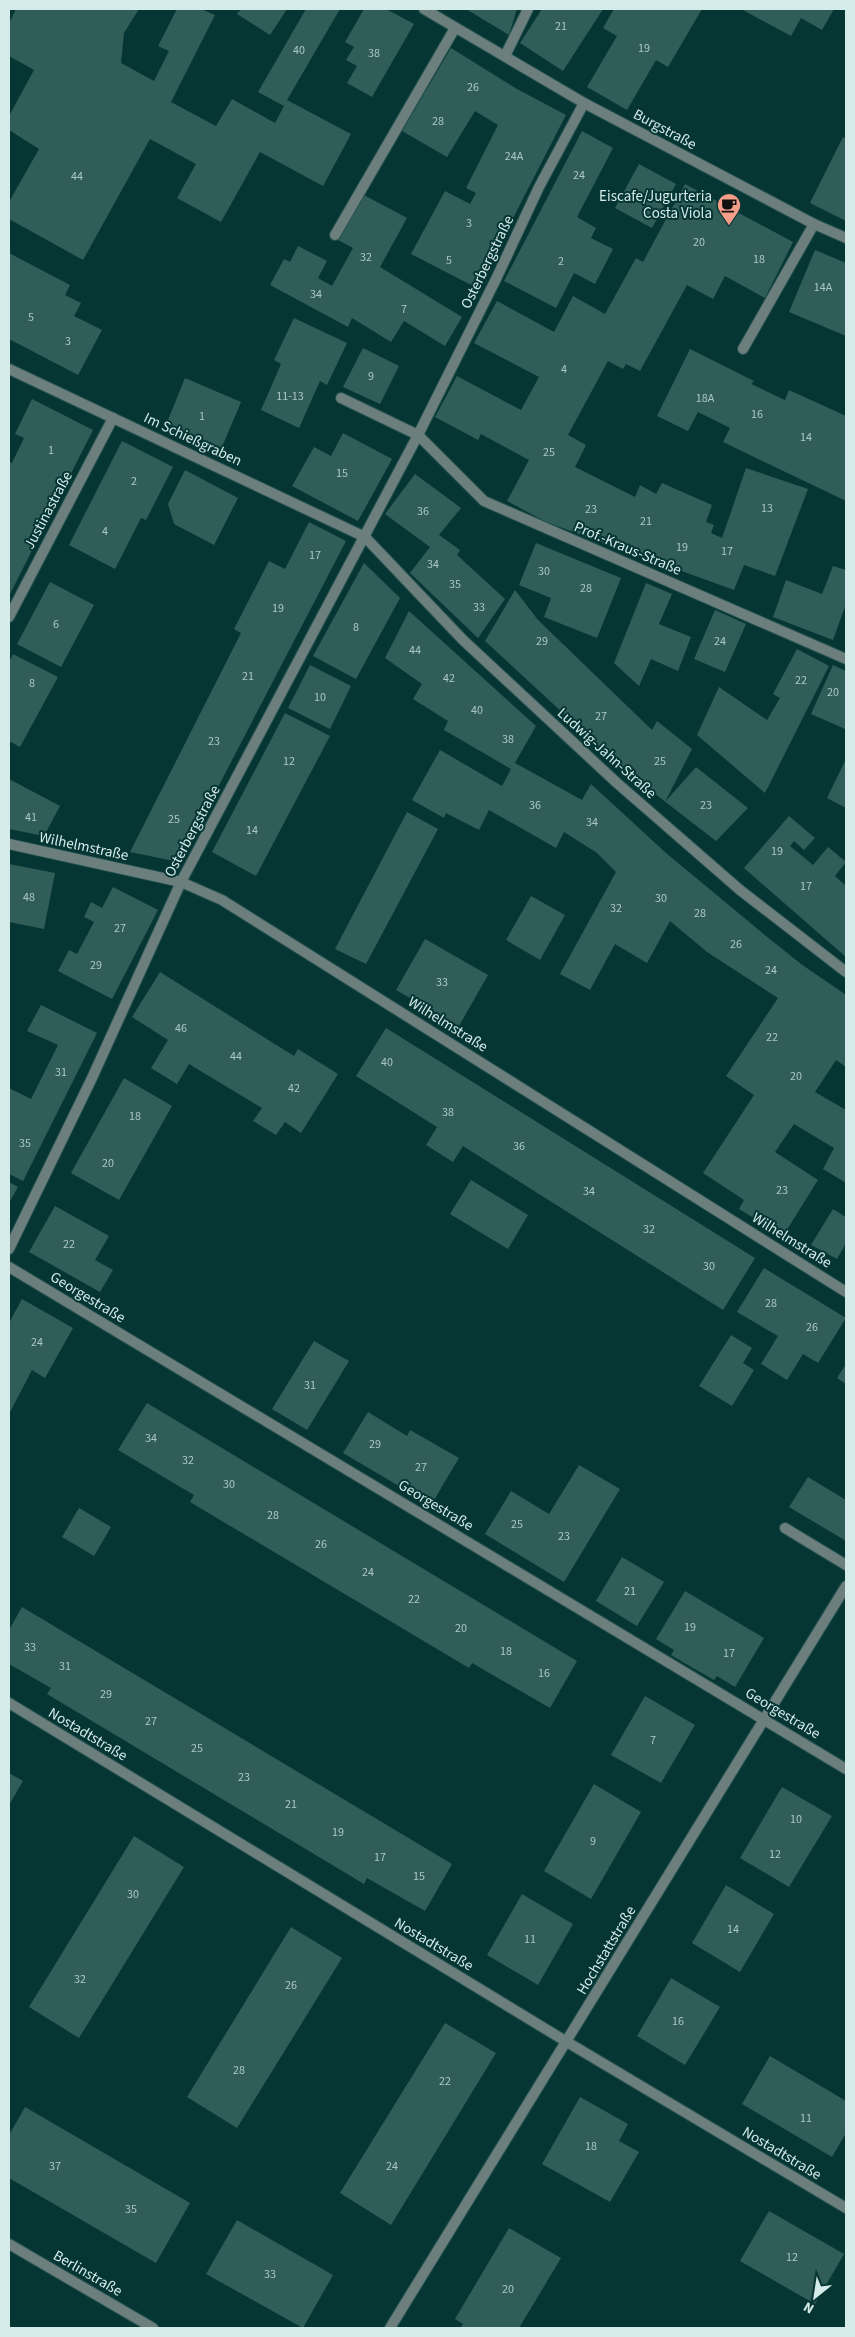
<svg xmlns="http://www.w3.org/2000/svg" width="855" height="2337" viewBox="0 0 855 2337" font-family="'Source Sans 3',sans-serif">
	<rect width="100%" height="100%" fill="#053634"/>
	<!-- building -->
	<g fill="#315d59">
		<polygon points="16,9 139,9 124,33 121,63 154,81 169,51 158,46 177,9 201,9 215,15 171,102 216,126 232,99 275,123 284,106 258,92 306,9 340,9 287,100 351,134 323,186 260,152 221,222 177,198 196,164 150,139 83,260 9,219 9,202 39,149 9,130 9,116 34,70 9,56 9,23"/>
		<polygon points="241,9 287,9 270,35 237,14"/>
		<polygon points="364,9 386,9 414,24 372,97 347,83 357,66 346,60 354,47 345,42"/>
		<polygon points="466,9 517,9 509,35"/>
		<polygon points="542,9 603,9 563,71 520,43"/>
		<polygon points="614,9 702,9 668,67 656,60 627,110 587,87 617,36 603,28"/>
		<polygon points="741,9 834,9 822,30 801,18 791,36"/>
		<polygon points="451,48 517,89 566,115 477,288 411,254 445,191 470,204 476,193 466,188 498,125 475,111 447,157 402,131"/>
		<polygon points="582,131 613,148 577,217 596,228 591,238 613,249 595,284 574,273 556,308 504,281"/>
		<polygon points="843,137 846,139 846,221 810,203"/>
		<polygon points="639,164 676,184 652,228 615,208"/>
		<polygon points="685,184 793,242 765,298 725,276 713,299 687,285 640,371 626,364 623,369 608,361 568,435 586,445 575,467 635,497 640,485 656,494 662,483 712,505 706,522 714,525 711,533 722,538 746,468 808,489 775,576 744,565 734,590 546,522 507,501 529,460 481,434 478,440 435,417 457,376 521,410 539,377 474,343 497,301 554,332 573,296 605,314 636,258 643,262"/>
		<polygon points="362,194 407,218 380,267 462,317 445,346 404,321 391,342 352,318 348,327 270,285 284,259 290,262 298,246 327,261 318,278 332,286 353,248 338,240"/>
		<polygon points="815,250 846,263 846,336 789,312"/>
		<polygon points="9,253 70,285 65,295 81,303 74,316 102,330 78,375 9,339"/>
		<polygon points="294,318 347,343 327,385 320,381 299,428 261,410 281,364 274,360"/>
		<polygon points="363,348 399,366 380,404 343,387"/>
		<polygon points="690,349 754,381 751,384 785,400 789,390 846,416 846,501 723,442 730,428 698,412 688,431 657,416"/>
		<polygon points="185,378 241,402 219,454 164,430"/>
		<polygon points="32,399 93,430 9,596 9,462 12,463 24,438 15,434"/>
		<polygon points="343,433 392,459 358,521 292,486 314,447 331,456"/>
		<polygon points="122,441 173,467 146,520 141,518 115,569 69,545"/>
		<polygon points="185,470 238,498 214,545 174,524 168,504"/>
		<polygon points="415,474 461,508 439,535 460,550 457,555 505,599 478,638 410,573 430,547 385,514"/>
		<polygon points="309,522 346,541 179,862 130,852 241,633 234,629 269,561 285,569"/>
		<polygon points="536,543 621,578 597,638 544,617 551,598 519,585"/>
		<polygon points="364,563 400,598 356,679 313,656"/>
		<polygon points="833,566 846,570 846,604 833,640 773,617 786,580 822,594"/>
		<polygon points="50,582 94,605 61,667 17,644"/>
		<polygon points="646,583 672,594 659,624 691,637 678,671 651,659 639,686 614,663"/>
		<polygon points="515,590 538,620 652,730 657,721 692,749 665,802 696,767 748,808 716,841 628,773 485,641"/>
		<polygon points="715,610 746,624 725,672 694,659"/>
		<polygon points="409,611 536,726 515,763 582,800 591,784 666,853 766,936 801,964 846,995 846,1067 836,1060 815,1092 846,1110 846,1183 823,1169 834,1148 794,1124 775,1152 818,1180 783,1236 739,1209 744,1200 703,1173 754,1095 726,1076 778,998 707,952 670,921 647,963 615,944 590,990 560,974 616,872 597,853 564,832 556,848 489,810 479,830 446,813 444,818 412,800 440,750 502,786 511,769 444,730 448,721 413,699 422,684 385,658"/>
		<polygon points="797,649 829,666 765,793 697,735 719,687 767,720 780,698 773,694"/>
		<polygon points="13,654 58,677 20,747 9,741 9,662"/>
		<polygon points="310,665 351,686 330,729 288,708"/>
		<polygon points="833,665 846,671 845,729 811,714"/>
		<polygon points="285,713 330,736 256,876 212,852"/>
		<polygon points="846,759 846,808 827,798"/>
		<polygon points="9,779 60,806 44,836 9,829"/>
		<polygon points="407,812 438,829 366,964 335,949"/>
		<polygon points="789,816 815,838 804,850 794,841 790,846 813,865 828,847 846,862 835,876 846,886 846,957 744,868"/>
		<polygon points="9,864 55,873 44,929 9,922"/>
		<polygon points="113,887 158,910 112,999 58,971 69,950 77,954 94,922 84,917 91,902 102,908"/>
		<polygon points="531,896 565,915 540,960 506,940"/>
		<polygon points="425,939 488,975 459,1026 396,990"/>
		<polygon points="160,972 294,1056 298,1049 338,1074 301,1133 285,1122 276,1135 253,1121 262,1108 189,1064 177,1084 151,1068 168,1040 132,1017"/>
		<polygon points="41,1005 97,1033 23,1181 9,1174 9,1088 31,1099 58,1045 27,1031"/>
		<polygon points="386,1028 755,1258 723,1310 463,1146 453,1162 426,1145 437,1127 356,1076"/>
		<polygon points="124,1078 172,1106 119,1200 71,1173"/>
		<polygon points="471,1180 528,1215 508,1249 450,1214"/>
		<polygon points="9,1182 18,1187 9,1203"/>
		<polygon points="55,1206 109,1236 95,1260 113,1270 100,1292 29,1252"/>
		<polygon points="833,1209 846,1217 846,1243 837,1259 811,1245"/>
		<polygon points="764,1268 846,1318 818,1363 803,1354 787,1380 761,1364 778,1336 737,1312"/>
		<polygon points="22,1299 73,1328 45,1378 32,1370 9,1414 9,1323"/>
		<polygon points="731,1335 752,1348 743,1363 754,1370 732,1406 699,1386"/>
		<polygon points="314,1341 349,1361 307,1430 272,1409"/>
		<polygon points="846,1364 846,1384 837,1378"/>
		<polygon points="147,1403 577,1661 550,1708 472,1663 469,1668 190,1502 194,1495 118,1450"/>
		<polygon points="368,1412 407,1436 410,1430 459,1458 431,1505 343,1453"/>
		<polygon points="579,1465 620,1489 564,1582 485,1534 511,1491 549,1514"/>
		<polygon points="808,1477 846,1500 846,1541 789,1507"/>
		<polygon points="79,1508 111,1527 94,1556 62,1537"/>
		<polygon points="622,1557 664,1582 637,1626 596,1601"/>
		<polygon points="685,1591 764,1638 735,1687 717,1676 714,1680 693,1668 671,1655 674,1650 656,1639"/>
		<polygon points="22,1607 452,1864 425,1911 367,1878 364,1884 47,1694 51,1688 9,1664 9,1630"/>
		<polygon points="645,1696 695,1725 661,1783 611,1755"/>
		<polygon points="9,1773 23,1781 9,1805"/>
		<polygon points="594,1784 641,1812 591,1899 544,1871"/>
		<polygon points="782,1787 832,1816 789,1887 740,1858"/>
		<polygon points="134,1836 184,1867 79,2038 29,2007"/>
		<polygon points="726,1885 774,1914 740,1972 692,1943"/>
		<polygon points="522,1894 573,1924 538,1985 487,1955"/>
		<polygon points="291,1927 342,1958 237,2128 187,2097"/>
		<polygon points="671,1978 720,2007 685,2065 637,2036"/>
		<polygon points="445,2023 496,2053 391,2225 340,2193"/>
		<polygon points="770,2056 846,2101 846,2133 832,2157 742,2104"/>
		<polygon points="580,2097 628,2124 619,2141 639,2152 610,2202 542,2164"/>
		<polygon points="25,2107 190,2203 156,2263 9,2178 9,2135"/>
		<polygon points="769,2211 844,2254 815,2304 740,2261"/>
		<polygon points="237,2220 333,2275 303,2328 206,2274"/>
		<polygon points="509,2228 561,2258 519,2328 460,2328 463,2324 455,2319"/>
	</g>
	<g fill="none" stroke-linecap="round" stroke-linejoin="round">
		<!-- lane casing -->
		<g stroke="#265351" stroke-width="12">
			<g id="lane">
				<polyline points="505,56 528,9"/>
				<polyline points="335,235 455,28"/>
				<polyline points="743,349 814,224"/>
				<polyline points="341,398 418,435"/>
			</g>
		</g>
		<!-- street casing -->
		<g stroke="#265351" stroke-width="12">
			<g id="street">
				<polyline points="424,9 584,103 814,224 846,238"/>
				<polyline points="9,369 365,537 463,640 617,783 740,890 846,972"/>
				<polyline points="418,435 484,501 846,659"/>
				<polyline points="9,617 113,418"/>
				<polyline points="9,844 181,882 222,900 846,1292"/>
				<polyline points="9,1249 92,1078 181,882 418,435 497,277 539,187 584,103"/>
				<polyline points="9,1267 846,1769"/>
				<polyline points="785,1528 846,1565"/>
				<polyline points="9,1703 567,2042 846,2208"/>
				<polyline points="9,2244 153,2328"/>
				<polyline points="390,2328 846,1586"/>
			</g>
		</g>
		<!-- lane -->
		<use href="#lane" stroke="#6c7f7d" stroke-width="10"/>
		<!-- street -->
		<use href="#street" stroke="#6c7f7d" stroke-width="10"/>
	</g>
	<!-- icons -->
	<defs>
		<g id="cafe-pin" transform="scale(1.25)"><path d="M0 17L-7.5 6A9.5 9.5 0 1 1 7.5 6Z" fill="#f49e89" stroke="#053634"/><path d="M-5.5-4.5H6V0H3Q3 3.5 0 3.5H-2.5Q-5.5 3.5-5.5 0ZM3-3.2v2h1.7v-2ZM-6 4.5H4V6H-6Z" fill="#111"/></g>
	</defs>
	<g fill-rule="evenodd">
		<use href="#cafe-pin" x="729" y="205"/>
	</g>
	<g text-anchor="middle" stroke-width="4" stroke-linejoin="round" paint-order="stroke">
		<!-- number labels -->
		<g font-size="12" fill="#abc8c5">
			<text x="561" y="30">21</text>
			<text x="644" y="52">19</text>
			<text x="299" y="54">40</text>
			<text x="374" y="57">38</text>
			<text x="473" y="91">26</text>
			<text x="438" y="125">28</text>
			<text x="514" y="160">24A</text>
			<text x="579" y="179">24</text>
			<text x="77" y="180">44</text>
			<text x="469" y="227">3</text>
			<text x="699" y="246">20</text>
			<text x="366" y="261">32</text>
			<text x="759" y="263">18</text>
			<text x="449" y="264">5</text>
			<text x="561" y="265">2</text>
			<text x="823" y="291">14A</text>
			<text x="316" y="298">34</text>
			<text x="404" y="313">7</text>
			<text x="31" y="321">5</text>
			<text x="68" y="345">3</text>
			<text x="564" y="373">4</text>
			<text x="371" y="380">9</text>
			<text x="290" y="400">11-13</text>
			<text x="705" y="402">18A</text>
			<text x="757" y="418">16</text>
			<text x="202" y="420">1</text>
			<text x="806" y="441">14</text>
			<text x="51" y="454">1</text>
			<text x="549" y="456">25</text>
			<text x="342" y="477">15</text>
			<text x="134" y="485">2</text>
			<text x="767" y="512">13</text>
			<text x="591" y="513">23</text>
			<text x="423" y="515">36</text>
			<text x="646" y="525">21</text>
			<text x="105" y="535">4</text>
			<text x="682" y="551">19</text>
			<text x="727" y="555">17</text>
			<text x="315" y="559">17</text>
			<text x="433" y="568">34</text>
			<text x="544" y="575">30</text>
			<text x="455" y="588">35</text>
			<text x="586" y="592">28</text>
			<text x="479" y="611">33</text>
			<text x="278" y="612">19</text>
			<text x="56" y="628">6</text>
			<text x="356" y="631">8</text>
			<text x="542" y="645">29</text>
			<text x="720" y="645">24</text>
			<text x="415" y="654">44</text>
			<text x="248" y="680">21</text>
			<text x="449" y="682">42</text>
			<text x="801" y="684">22</text>
			<text x="32" y="687">8</text>
			<text x="833" y="696">20</text>
			<text x="320" y="701">10</text>
			<text x="477" y="714">40</text>
			<text x="601" y="720">27</text>
			<text x="508" y="743">38</text>
			<text x="214" y="745">23</text>
			<text x="289" y="765">12</text>
			<text x="660" y="765">25</text>
			<text x="535" y="809">36</text>
			<text x="706" y="809">23</text>
			<text x="31" y="821">41</text>
			<text x="174" y="823">25</text>
			<text x="592" y="826">34</text>
			<text x="252" y="834">14</text>
			<text x="777" y="855">19</text>
			<text x="806" y="890">17</text>
			<text x="29" y="901">48</text>
			<text x="661" y="902">30</text>
			<text x="616" y="912">32</text>
			<text x="700" y="917">28</text>
			<text x="120" y="932">27</text>
			<text x="736" y="948">26</text>
			<text x="96" y="969">29</text>
			<text x="771" y="974">24</text>
			<text x="442" y="986">33</text>
			<text x="181" y="1032">46</text>
			<text x="772" y="1041">22</text>
			<text x="236" y="1060">44</text>
			<text x="387" y="1066">40</text>
			<text x="61" y="1076">31</text>
			<text x="796" y="1080">20</text>
			<text x="294" y="1092">42</text>
			<text x="448" y="1116">38</text>
			<text x="135" y="1120">18</text>
			<text x="25" y="1147">35</text>
			<text x="519" y="1150">36</text>
			<text x="108" y="1167">20</text>
			<text x="782" y="1194">23</text>
			<text x="589" y="1195">34</text>
			<text x="649" y="1233">32</text>
			<text x="69" y="1248">22</text>
			<text x="709" y="1270">30</text>
			<text x="771" y="1307">28</text>
			<text x="812" y="1331">26</text>
			<text x="37" y="1346">24</text>
			<text x="310" y="1389">31</text>
			<text x="151" y="1442">34</text>
			<text x="375" y="1448">29</text>
			<text x="188" y="1464">32</text>
			<text x="421" y="1471">27</text>
			<text x="229" y="1488">30</text>
			<text x="273" y="1519">28</text>
			<text x="517" y="1528">25</text>
			<text x="564" y="1540">23</text>
			<text x="321" y="1548">26</text>
			<text x="368" y="1576">24</text>
			<text x="630" y="1595">21</text>
			<text x="414" y="1603">22</text>
			<text x="690" y="1631">19</text>
			<text x="461" y="1632">20</text>
			<text x="30" y="1651">33</text>
			<text x="506" y="1655">18</text>
			<text x="729" y="1657">17</text>
			<text x="65" y="1670">31</text>
			<text x="544" y="1677">16</text>
			<text x="106" y="1698">29</text>
			<text x="151" y="1725">27</text>
			<text x="653" y="1744">7</text>
			<text x="197" y="1752">25</text>
			<text x="244" y="1781">23</text>
			<text x="291" y="1808">21</text>
			<text x="796" y="1823">10</text>
			<text x="338" y="1836">19</text>
			<text x="593" y="1845">9</text>
			<text x="775" y="1858">12</text>
			<text x="380" y="1861">17</text>
			<text x="419" y="1880">15</text>
			<text x="133" y="1898">30</text>
			<text x="733" y="1933">14</text>
			<text x="530" y="1943">11</text>
			<text x="80" y="1983">32</text>
			<text x="291" y="1989">26</text>
			<text x="678" y="2025">16</text>
			<text x="239" y="2074">28</text>
			<text x="445" y="2085">22</text>
			<text x="806" y="2122">11</text>
			<text x="591" y="2150">18</text>
			<text x="55" y="2170">37</text>
			<text x="392" y="2170">24</text>
			<text x="131" y="2213">35</text>
			<text x="792" y="2261">12</text>
			<text x="270" y="2278">33</text>
			<text x="508" y="2293">20</text>
		</g>
		<!-- street labels -->
		<g font-size="15" fill="#d4ebe9" stroke="#053634">
			<text transform="translate(665 129) rotate(28)" y="5">Burgstraße</text>
			<text transform="translate(487 262) rotate(-64)" y="5">Osterbergstraße</text>
			<text transform="translate(193 439) rotate(25)" y="5">Im Schießgraben</text>
			<text transform="translate(48 510) rotate(-62)" y="5">Justinastraße</text>
			<text transform="translate(628 548) rotate(23)" y="5">Prof.-Kraus-Straße</text>
			<text transform="translate(607 753) rotate(42)" y="5">Ludwig-Jahn-Straße</text>
			<text transform="translate(192 831) rotate(-62)" y="5">Osterbergstraße</text>
			<text transform="translate(84 846) rotate(12)" y="5">Wilhelmstraße</text>
			<text transform="translate(448 1024) rotate(32)" y="5">Wilhelmstraße</text>
			<text transform="translate(792 1240) rotate(32)" y="5">Wilhelmstraße</text>
			<text transform="translate(88 1297) rotate(31)" y="5">Georgestraße</text>
			<text transform="translate(436 1505) rotate(31)" y="5">Georgestraße</text>
			<text transform="translate(783 1713) rotate(31)" y="5">Georgestraße</text>
			<text transform="translate(88 1734) rotate(31)" y="5">Nostadtstraße</text>
			<text transform="translate(434 1944) rotate(31)" y="5">Nostadtstraße</text>
			<text transform="translate(606 1950) rotate(-59)" y="5">Hochstattstraße</text>
			<text transform="translate(782 2153) rotate(31)" y="5">Nostadtstraße</text>
			<text transform="translate(88 2273) rotate(30)" y="5">Berlinstraße</text>
		</g>
		<!-- poi labels -->
		<g font-size="15" fill="#d4ebe9" stroke="#053634" text-anchor="end">
			<text x="712" y="201">Eiscafe/Jugurteria<tspan x="712" dy="17">Costa Viola</tspan></text>
		</g>
	</g>
	<!-- border -->
	<rect width="855" height="2337" fill="none" stroke="#d4ebe9" stroke-width="20"/>
	<!-- north arrow -->
	<g transform="translate(815 2297) rotate(210)" stroke="#053634" stroke-width="4" paint-order="stroke">
	<path d="M0-4L9 19L0 12L-9 19Z" fill="#d4ebe9"/>
	<text y="-8" font-size="14" font-weight="bold" text-anchor="middle" fill="#d4ebe9">N</text>
	</g>
</svg>
